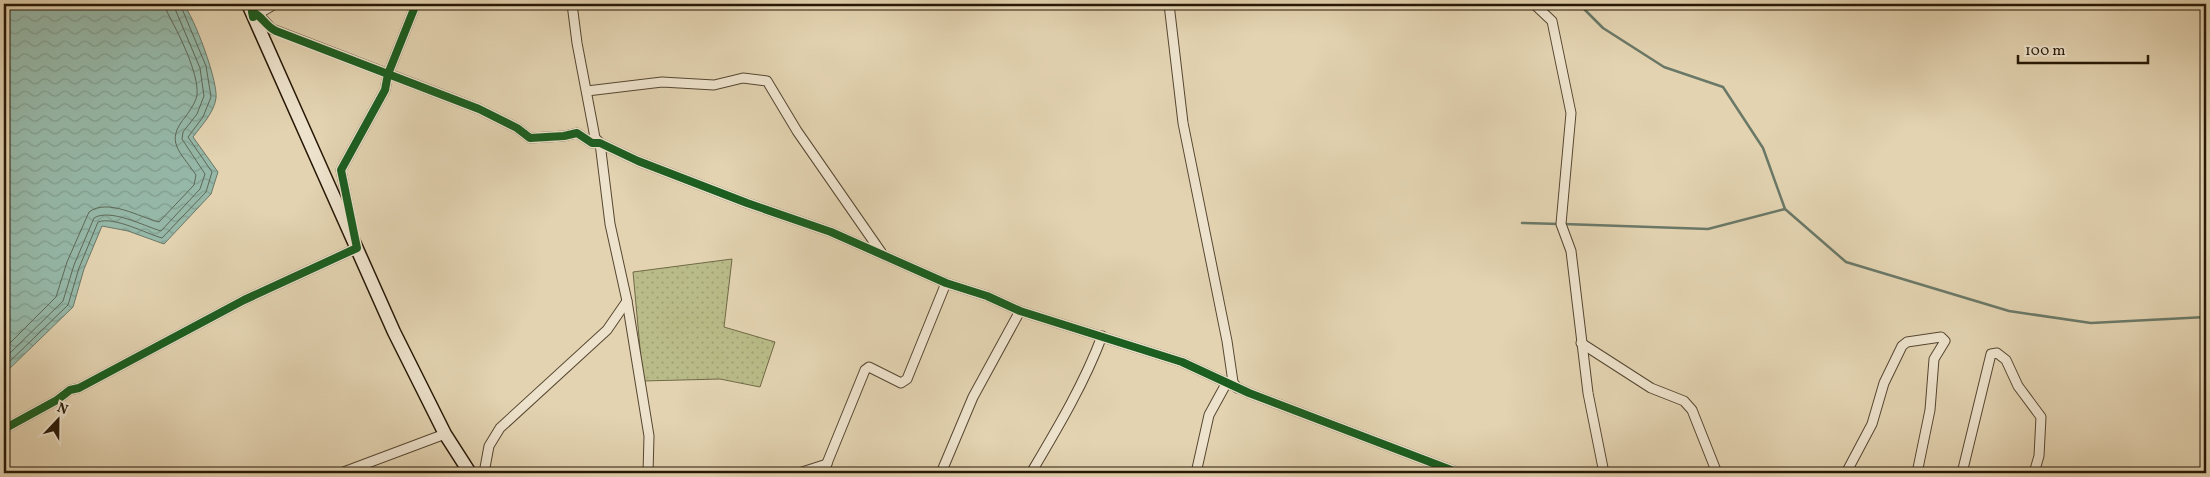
<svg xmlns="http://www.w3.org/2000/svg" width="2210" height="477" viewBox="0 0 2210 477" font-family="Vollkorn,serif">
	<defs>
		<pattern id="grass-dots" width="8" height="8" patternUnits="userSpaceOnUse" patternTransform="scale(1.25)"><rect width="8" height="8" fill="#b9bb88"/><path d="M2 2h.1M6 6h.1" fill="none" stroke="#9fa074" stroke-width="1.8" stroke-linecap="round"/></pattern>
		<pattern id="water-waves" width="16" height="10" patternUnits="userSpaceOnUse" patternTransform="scale(1.25)"><rect width="16" height="10" fill="#96b8a8"/><path d="M0 5q4-4 8 0t8 0" fill="none" stroke="#819d8f"/></pattern>
	</defs>
	<rect width="100%" height="100%" fill="#e3d3b1"/>
	<filter id="stains"><feTurbulence type="fractalNoise" baseFrequency=".004" numOctaves="4"/><feColorMatrix values="0 0 0 0 .2 0 0 0 0 .09 0 0 0 0 .02 0 0 0 .5 -.17"/></filter>
	<radialGradient id="worn" r=".72"><stop offset=".6" stop-color="#630" stop-opacity="0"/><stop offset="1" stop-color="#630" stop-opacity=".3"/></radialGradient>
	<!-- grass -->
	<polygon fill="url(#grass-dots)" stroke="#706a47" points="732,259 724,327 775,342 760,387 720,379 643,381 633,272"/>
	<!-- water -->
	<path fill="url(#water-waves)" stroke="#6a7867" d="M4,4H183C194,16 218,81 216,98C214,113 201,126 193,137L218,172L211,194L164,244L128,231L102,226L84,269L73,307L4,374Z"/>
	<g fill="none" stroke-linecap="round" stroke-linejoin="round">
		<!-- shore -->
		<g stroke="#5e6857" stroke-width="1">
			<path d="M4,349L56,297L67,262L89,212C108,198 139,217 159,222L194,185L196,175C180,151 164,142 186,116C190,110 196,102 197,95C199,73 178,32 167,12L166,4"/>
			<path d="M4,359L63,301L74,265L94,218C110,208 144,226 161,231L200,189L205,174L182,139L183,132L197,114L204,96L200,68L173,4"/>
			<path d="M4,367L68,305L79,268L98,222C114,216 147,234 162,238L206,192L212,172L188,137L203,117L211,97L206,66L180,4"/>
		</g>
		<!-- stream -->
		<g stroke="#6a7867" stroke-width="2.5">
			<polyline points="1579,4 1603,28 1664,67 1723,87 1763,148 1785,209 1846,262 2009,311 2091,323 2206,317"/>
			<polyline points="1522,223 1559,224"/>
			<polyline points="1564,224 1708,229 1785,209"/>
		</g>
		<!-- street casing -->
		<g stroke="#564731" stroke-width="11">
			<g id="street">
				<polyline points="572,4 577,43 593,127 595,138 600,143 610,224 627,301 649,436 648,473"/>
				<polyline points="1169,4 1183,123 1227,341 1233,382 1237,388"/>
				<polyline points="1534,4 1552,21 1571,113 1561,224 1571,251 1588,393 1604,473"/>
				<polyline points="252,12 258,14 272,29 479,109 517,128 530,138 564,136 577,133 592,143 600,143 638,161 747,203 831,232 946,283 987,296 1020,311 1182,362 1249,393 1459,473"/>
				<polyline points="258,14 275,4"/>
				<polyline points="587,91 662,82 714,85 743,78 767,81 797,131 881,252"/>
				<polyline points="353,231 341,170 385,90 388,74 416,4"/>
				<polyline points="1581,343 1651,388 1684,401 1692,410 1717,473"/>
				<polyline points="4,429 57,400 70,390 79,388 244,300 357,248 356,244"/>
				<polyline points="341,473 445,434"/>
				<polyline points="484,473 489,446 500,428 607,330 627,301"/>
				<polyline points="799,473 827,464"/>
				<polyline points="823,473 865,370 869,367 901,383 907,379 946,283"/>
				<polyline points="941,473 973,397 1020,311"/>
				<path d="M1031,473C1057,429 1084,384 1102,336"/>
				<polyline points="1196,473 1209,415 1226,384"/>
				<polyline points="1846,473 1872,424 1884,383 1902,346 1907,342 1941,337 1945,341 1934,359 1930,410 1917,473"/>
				<polyline points="1962,473 1991,354 1997,353 2006,360 2018,386 2041,417 2039,456 2034,473"/>
			</g>
		</g>
		<!-- secondary casing -->
		<g stroke="#271806" stroke-width="15">
			<polyline id="secondary" points="248,4 394,332 445,434 470,473"/>
		</g>
		<!-- street -->
		<use href="#street" stroke="#ede2cc" stroke-width="9"/>
		<!-- secondary -->
		<use href="#secondary" stroke="#ede2cc" stroke-width="12"/>
		<!-- cycleway casing -->
		<g stroke="#ede2cc" stroke-width="11">
			<g id="cycleway">
				<path d="M253,17L252,12C262,15 265,26 276,31L479,109L517,128L530,138L564,136L577,133L592,143H600L638,161L747,203L831,232L946,283L987,296L1020,311L1182,362L1249,393L1459,473"/>
				<polyline points="4,429 57,400 70,390 79,388 244,300 357,248 341,170 385,90 388,74 416,4"/>
			</g>
		</g>
		<!-- cycleway -->
		<use href="#cycleway" stroke="#1b5e20" stroke-width="8"/>
	</g>
	<!-- margin -->
	<rect width="2210" height="477" fill="none" stroke="#e3d3b1" stroke-width="20"/>
	<rect x="5" y="5" width="2200" height="467" fill="none" stroke="#271806" stroke-width="2.5"/>
	<rect x="10" y="10" width="2190" height="457" fill="none" stroke="#271806"/>
	<!-- north arrow -->
	<g transform="translate(58 420) rotate(22)" stroke="#ede2cc" stroke-width="4" paint-order="stroke">
	<path d="M0-4L9 19L0 12L-9 19Z" fill="#271806"/>
	<text y="-8" font-size="14" font-weight="bold" text-anchor="middle" fill="#271806">N</text>
	</g>
	<!-- scale -->
	<path d="M2018 55v8h130v-8" fill="none" stroke="#271806" stroke-width="2.5"/>
	<text x="2025" y="55" font-size="15" fill="#271806" stroke="#ede2cc" stroke-width="4" paint-order="stroke">100 m</text>
	<rect width="100%" height="100%" filter="url(#stains)"/>
	<rect width="100%" height="100%" fill="url(#worn)"/>
</svg>
